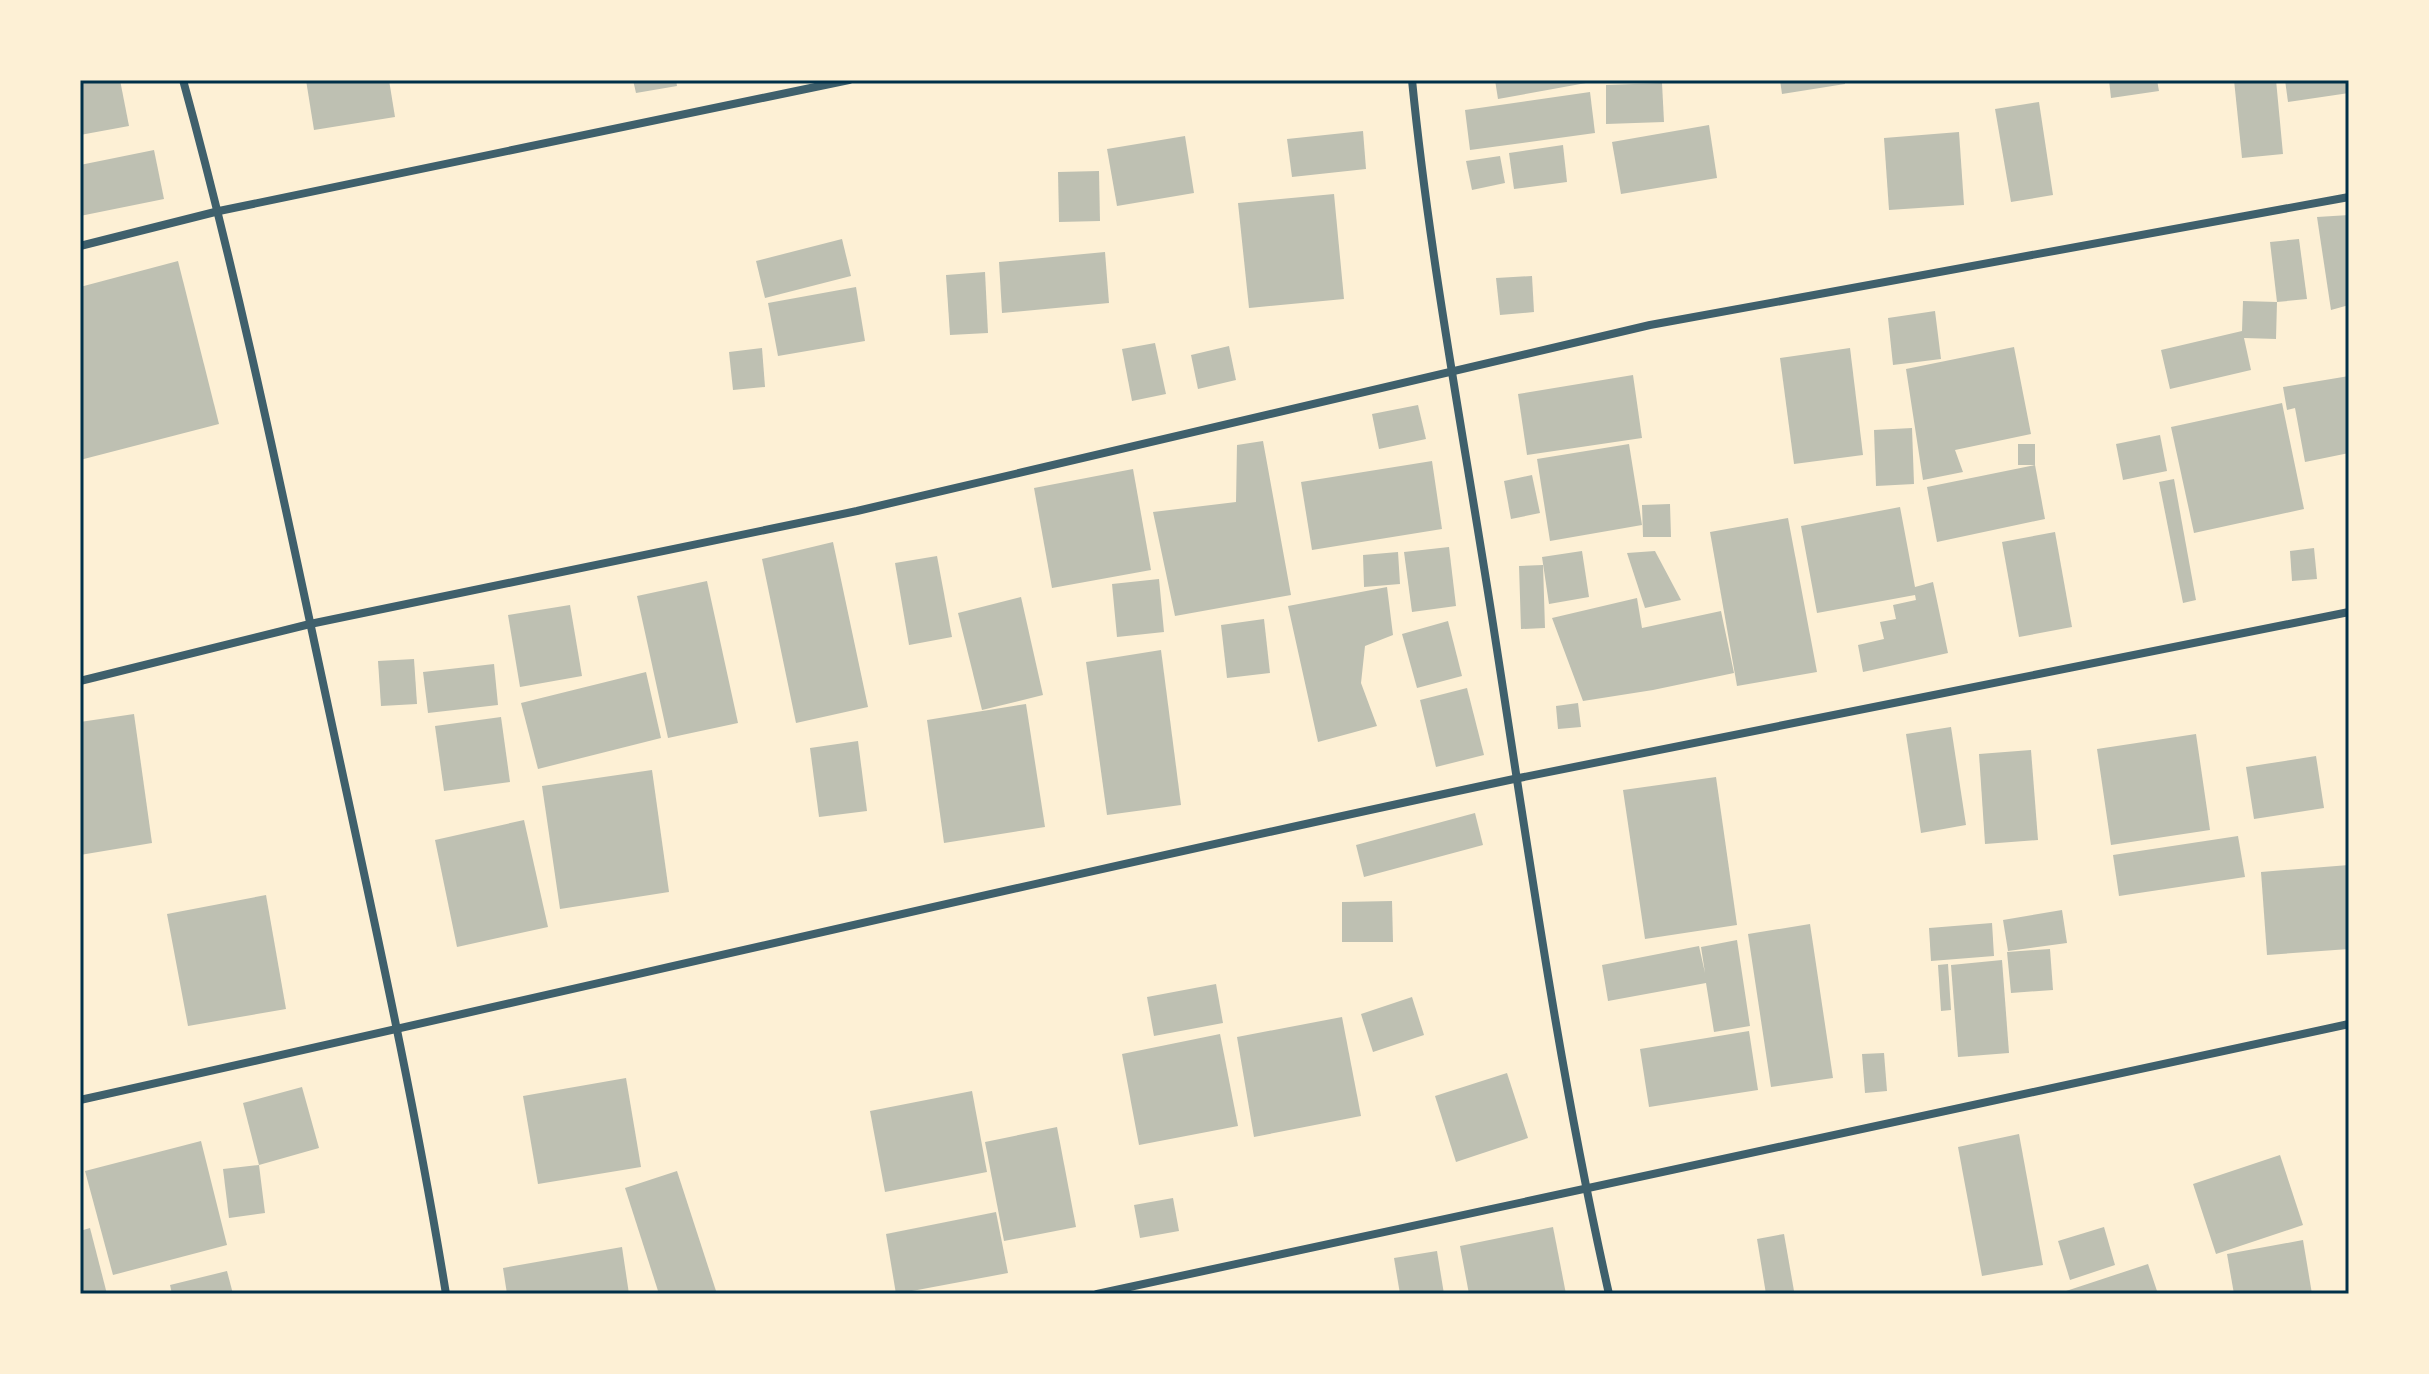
<svg xmlns="http://www.w3.org/2000/svg" width="2429" height="1374" viewBox="0 0 2429 1374" font-family="Commissioner,sans-serif">
	<rect width="100%" height="100%" fill="#fdf0d5"/>
	<!-- building -->
	<g fill="#bec0b2">
		<polygon points="80,80 120,80 129,126 80,135"/>
		<polygon points="306,80 389,80 395,117 314,130"/>
		<polygon points="633,80 676,80 677,86 636,93"/>
		<polygon points="1495,80 1585,80 1586,83 1498,99"/>
		<polygon points="1780,80 1845,80 1845,84 1782,94"/>
		<polygon points="2109,80 2157,80 2159,91 2111,98"/>
		<polygon points="2234,80 2276,80 2283,154 2242,158"/>
		<polygon points="2285,80 2349,80 2349,93 2288,102"/>
		<polygon points="1662,83 1664,122 1606,124 1606,85"/>
		<polygon points="1590,92 1595,133 1470,150 1465,110"/>
		<polygon points="2039,102 2053,195 2011,202 1995,109"/>
		<polygon points="1709,125 1717,178 1621,194 1612,142"/>
		<polygon points="1363,131 1366,169 1292,177 1287,139"/>
		<polygon points="1959,132 1964,205 1889,210 1884,138"/>
		<polygon points="1185,136 1194,193 1117,206 1107,149"/>
		<polygon points="1563,145 1567,182 1514,189 1509,153"/>
		<polygon points="154,150 164,199 80,216 80,165"/>
		<polygon points="1500,156 1505,183 1472,190 1466,161"/>
		<polygon points="1099,171 1100,221 1059,222 1058,172"/>
		<polygon points="1334,194 1344,299 1249,308 1238,203"/>
		<polygon points="2349,215 2349,305 2331,310 2317,217"/>
		<polygon points="842,239 851,276 765,298 756,261"/>
		<polygon points="2299,239 2307,299 2277,302 2270,242"/>
		<polygon points="1105,252 1109,303 1002,313 999,262"/>
		<polygon points="178,261 219,424 80,460 80,287"/>
		<polygon points="985,272 988,333 950,335 946,275"/>
		<polygon points="1532,276 1534,312 1500,315 1496,278"/>
		<polygon points="856,287 865,341 778,356 768,303"/>
		<polygon points="2243,301 2277,302 2276,339 2244,338 2251,370 2170,389 2161,350 2242,331"/>
		<polygon points="1935,311 1941,359 1893,365 1888,318"/>
		<polygon points="1155,343 1166,394 1132,401 1122,349"/>
		<polygon points="1229,346 1236,380 1198,389 1191,355"/>
		<polygon points="2014,347 2031,434 1955,450 1963,472 1923,480 1906,369"/>
		<polygon points="762,348 765,387 733,390 729,352"/>
		<polygon points="1850,348 1863,455 1794,464 1780,358"/>
		<polygon points="1633,375 1642,438 1527,455 1518,394"/>
		<polygon points="2349,376 2349,453 2305,462 2295,408 2287,410 2283,387"/>
		<polygon points="2282,403 2304,509 2194,533 2171,427"/>
		<polygon points="1418,405 1426,439 1379,449 1372,414"/>
		<polygon points="1912,428 1914,484 1876,486 1874,430"/>
		<polygon points="2160,435 2167,471 2123,480 2116,444"/>
		<polygon points="1263,441 1291,595 1175,616 1153,512 1236,502 1237,445"/>
		<polygon points="1629,444 1642,525 1550,541 1537,459"/>
		<rect x="2018" y="444" width="17" height="21"/>
		<polygon points="1432,461 1442,529 1312,550 1301,482"/>
		<polygon points="2035,465 2045,519 1937,542 1927,487"/>
		<polygon points="1133,469 1151,570 1052,588 1034,488"/>
		<polygon points="1532,475 1540,513 1511,519 1504,481"/>
		<polygon points="2174,479 2196,600 2183,603 2159,482"/>
		<polygon points="1670,504 1671,537 1643,537 1642,505"/>
		<polygon points="1900,507 1915,587 1933,582 1948,653 1863,672 1858,645 1884,639 1880,622 1896,619 1893,605 1916,600 1915,595 1817,613 1801,526"/>
		<polygon points="1788,518 1817,672 1737,686 1710,532"/>
		<polygon points="2055,532 2072,627 2019,637 2002,542"/>
		<polygon points="833,542 868,707 796,723 762,559"/>
		<polygon points="1449,547 1456,606 1412,612 1404,552"/>
		<polygon points="2314,548 2317,579 2292,581 2290,551"/>
		<polygon points="1582,551 1589,597 1549,604 1542,557"/>
		<polygon points="1655,551 1681,600 1645,608 1627,553"/>
		<polygon points="1398,552 1400,584 1364,587 1363,555"/>
		<polygon points="937,556 952,637 909,645 895,563"/>
		<polygon points="1543,565 1545,628 1521,629 1519,566"/>
		<polygon points="1159,579 1164,632 1117,637 1112,584"/>
		<polygon points="707,581 738,723 668,738 637,596"/>
		<polygon points="1387,587 1393,635 1365,646 1361,683 1377,726 1318,742 1288,606"/>
		<polygon points="1021,597 1043,695 982,710 958,613"/>
		<polygon points="1637,598 1642,628 1721,611 1734,673 1653,690 1583,701 1552,618"/>
		<polygon points="570,605 582,676 520,687 508,615"/>
		<polygon points="1264,619 1270,673 1227,678 1221,625"/>
		<polygon points="1448,621 1462,676 1417,688 1402,634"/>
		<polygon points="1161,650 1181,805 1107,815 1086,662"/>
		<polygon points="414,659 417,704 381,706 378,661"/>
		<polygon points="494,664 498,705 428,713 423,672"/>
		<polygon points="646,672 661,738 538,769 521,703"/>
		<polygon points="1467,688 1484,755 1436,767 1420,700"/>
		<polygon points="1578,703 1581,727 1558,729 1556,706"/>
		<polygon points="1026,704 1045,827 944,843 927,720"/>
		<polygon points="134,714 152,843 80,855 80,722"/>
		<polygon points="501,717 510,782 444,791 435,726"/>
		<polygon points="1951,727 1966,825 1921,833 1906,734"/>
		<polygon points="2196,734 2210,830 2111,845 2097,749"/>
		<polygon points="858,741 867,811 819,817 810,748"/>
		<polygon points="2031,750 2038,840 1985,844 1979,754"/>
		<polygon points="2316,756 2324,808 2254,819 2246,767"/>
		<polygon points="652,770 669,892 560,909 542,786"/>
		<polygon points="1716,777 1737,925 1645,939 1623,790"/>
		<polygon points="1475,813 1483,845 1364,877 1356,845"/>
		<polygon points="524,820 548,927 457,947 435,840"/>
		<polygon points="2238,836 2245,877 2119,896 2113,855"/>
		<polygon points="2349,865 2349,949 2267,955 2261,872"/>
		<polygon points="266,895 286,1009 188,1026 167,914"/>
		<polygon points="1392,901 1393,942 1342,942 1342,902"/>
		<polygon points="2062,910 2067,943 2008,951 2003,920"/>
		<polygon points="1992,923 1994,956 1931,961 1929,928"/>
		<polygon points="1810,924 1833,1078 1771,1087 1748,934"/>
		<polygon points="1737,940 1750,1026 1714,1032 1706,983 1608,1001 1602,965 1699,946 1705,973 1701,947"/>
		<polygon points="2050,949 2053,990 2011,993 2007,952"/>
		<polygon points="2002,960 2009,1053 1958,1057 1951,965"/>
		<polygon points="1948,964 1951,1010 1941,1011 1938,965"/>
		<polygon points="1216,984 1223,1023 1154,1036 1147,997"/>
		<polygon points="1412,997 1424,1035 1373,1052 1361,1014"/>
		<polygon points="1342,1017 1361,1116 1254,1137 1237,1037"/>
		<polygon points="1749,1031 1758,1090 1649,1107 1640,1049"/>
		<polygon points="1220,1034 1238,1126 1139,1145 1122,1054"/>
		<polygon points="1884,1053 1887,1091 1865,1093 1862,1054"/>
		<polygon points="1507,1073 1528,1138 1456,1162 1435,1096"/>
		<polygon points="626,1078 641,1167 538,1184 523,1096"/>
		<polygon points="302,1087 319,1148 259,1165 243,1103"/>
		<polygon points="972,1091 987,1172 885,1192 870,1111"/>
		<polygon points="1057,1127 1076,1227 1004,1241 985,1142"/>
		<polygon points="2019,1134 2043,1265 1982,1276 1958,1147"/>
		<polygon points="201,1141 227,1245 113,1275 85,1171"/>
		<polygon points="2280,1155 2303,1225 2216,1254 2193,1184"/>
		<polygon points="259,1165 265,1213 229,1218 223,1169"/>
		<polygon points="677,1171 717,1294 659,1294 625,1188"/>
		<polygon points="1173,1198 1179,1231 1140,1238 1134,1205"/>
		<polygon points="996,1212 1008,1273 896,1294 886,1234"/>
		<polygon points="1553,1227 1566,1294 1469,1294 1460,1246"/>
		<polygon points="2104,1227 2115,1265 2070,1280 2058,1241"/>
		<polygon points="90,1228 107,1294 80,1294 80,1231"/>
		<polygon points="1784,1234 1794,1291 1766,1294 1757,1239"/>
		<polygon points="2303,1240 2312,1294 2234,1294 2227,1254"/>
		<polygon points="622,1247 629,1294 507,1294 503,1268"/>
		<polygon points="1437,1251 1444,1294 1400,1294 1394,1258"/>
		<polygon points="2148,1264 2158,1294 2060,1294 2060,1293"/>
		<polygon points="227,1271 233,1294 172,1294 170,1285"/>
	</g>
	<g fill="none" stroke-linecap="round" stroke-linejoin="round">
		<!-- minor -->
		<g stroke="#3f606c" stroke-width="8">
			<path d="M183,80C240,287 283,497 328,706C370,902 414,1097 446,1294"/>
			<path d="M1412,80C1430,262 1465,443 1493,624C1528,848 1559,1073 1609,1294"/>
			<polyline points="80,246 219,211 849,80"/>
			<polyline points="80,681 310,624 857,511 1650,325 2349,197"/>
			<path d="M80,1100C558,994 1035,881 1514,779C1792,721 2071,670 2349,612"/>
			<polyline points="1097,1294 2349,1024"/>
		</g>
	</g>
	<!-- border -->
	<rect width="2429" height="1374" fill="none" stroke="#fdf0d5" stroke-width="164"/>
	<rect x="82" y="82" width="2265" height="1210" fill="none" stroke="#003049" stroke-width="3"/>
</svg>
